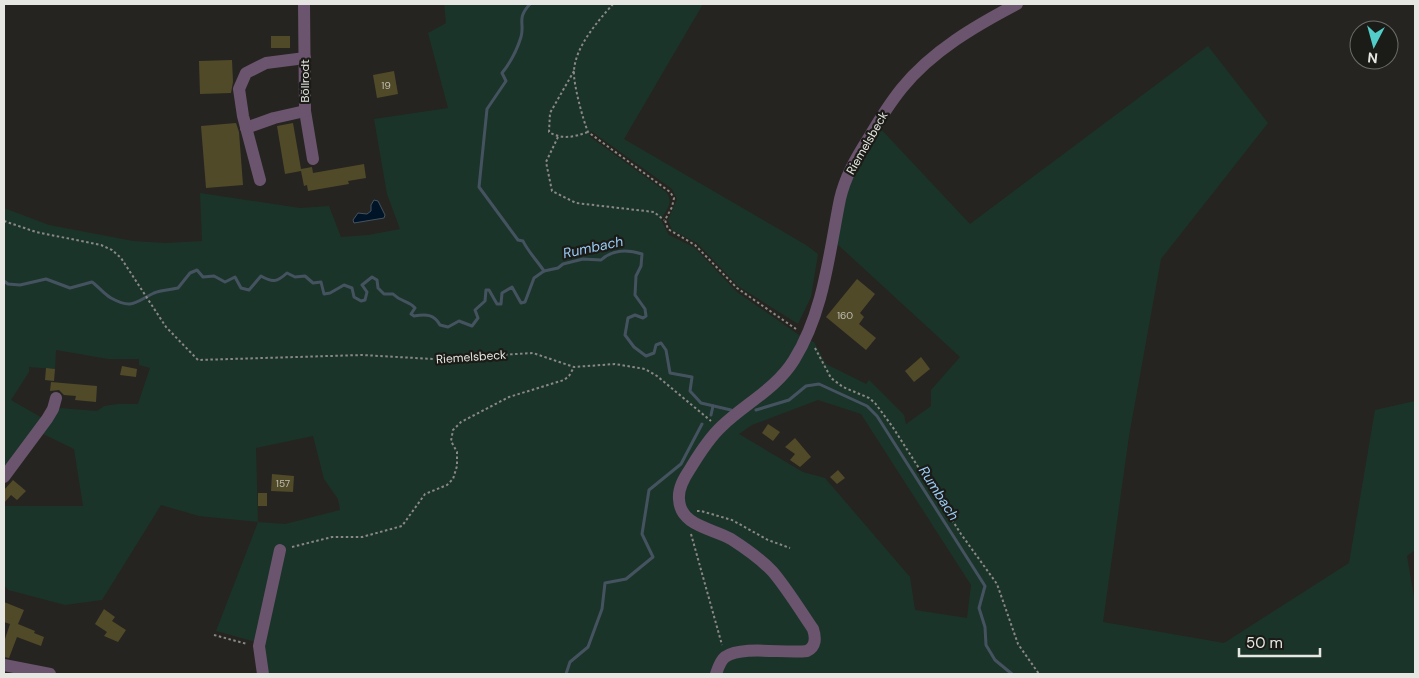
<svg xmlns="http://www.w3.org/2000/svg" width="1419" height="678" viewBox="0 0 1419 678" font-family="'DM Sans',sans-serif">
	<rect width="100%" height="100%" fill="#252420"/>
	<!-- green -->
	<path fill="#1b3429" fill-rule="evenodd" d="M444,4H703L624,139L806,245L818,254L811,297L798,324L738,286L697,243L672,230L668,220L677,199L672,189L591,131L589,136L666,192C674,202 667,209 661,220L669,235L695,248L737,292L799,335L814,342L826,364L866,384L869,380L904,415L906,424L931,406V390L960,357L836,243L843,198L878,126L970,224L1208,46L1268,123L1161,259L1129,436L1103,622L1224,643L1349,563L1375,410L1415,401V550L1407,556L1415,603V674H266L263,644L216,631L258,522L199,516L161,505L102,600L65,605L8,590L4,585V506H83L74,449L41,433L60,408L97,411L104,406L118,404H138L150,368L139,365V359H108L56,350L55,369L29,367V372L11,400L44,419L4,471V208L49,225L133,241L166,243L202,241L200,193L300,208L329,206L341,237L368,235L400,229L387,194L374,119L448,108L428,33L446,23ZM818,400L861,414L971,585L967,618L915,610L910,577L825,478L803,472L739,434L752,425ZM313,436L324,479L338,499L340,510L285,524L258,522L256,448Z"/>
	<!-- water -->
	<polygon fill="#001428" stroke="#455360" points="374,200 378,201 385,215 384,218 354,223 353,220 358,213 367,214 371,211 371,205"/>
	<g fill="none" stroke-linecap="round" stroke-linejoin="round">
		<!-- stream -->
		<g stroke="#455360" stroke-width="3">
			<path d="M530,4C516,19 525,23 521,37C517,50 510,63 502,73L506,81L487,109L479,187L518,240L523,241C527,250 538,262 544,271"/>
			<path d="M4,281L8,284L20,285L46,279L70,288L92,282C99,287 104,294 111,298C133,310 135,302 154,293C161,290 170,290 178,288L190,273L197,270L203,277L214,276L225,282L235,277L241,288L249,290L261,276C273,283 277,282 287,273L295,277L305,276L313,283L321,282L324,294L330,293L344,285L352,288L354,297L361,301L365,300L367,292L362,285L372,277L377,280L378,288L384,294H393C402,303 408,300 415,308L411,314L414,316C426,314 434,314 440,325L448,327L459,321L472,326L478,318L475,310L485,301L486,290H489L497,304H501L502,293L512,287L521,303L525,302L534,278L544,271L558,268L563,264L583,259L601,260C613,249 627,249 642,254L641,266L636,276L635,295L645,309L646,316L643,318L635,315L628,318L625,335L634,347L646,356L654,353L656,345L661,343L666,350L670,373L692,377L690,391L701,403L731,410"/>
			<polyline points="756,410 789,400 806,386 819,384 867,406 877,416 985,586 979,608 985,627 986,645 995,660 1012,674"/>
			<polyline points="711,415 713,406"/>
			<polyline points="566,674 570,662 588,647 602,609 605,583 626,579 653,557 642,534 649,490 681,464 702,424"/>
		</g>
	</g>
	<!-- building -->
	<g fill="#504a29">
		<rect x="271" y="36" width="19" height="12"/>
		<polygon points="232,60 233,82 231,93 200,94 199,61"/>
		<polygon points="394,71 398,94 377,98 373,75"/>
		<polygon points="236,123 239,132 243,185 206,188 201,126"/>
		<polygon points="293,123 301,169 312,167 313,173 364,164 366,178 348,181 349,184 308,191 307,185 304,186 301,171 285,174 277,126"/>
		<polygon points="857,279 875,294 860,313 864,317 859,324 876,338 866,350 826,317"/>
		<polygon points="921,357 930,369 914,382 905,371"/>
		<polygon points="122,366 137,369 136,377 120,375"/>
		<polygon points="46,368 55,369 54,381 45,380"/>
		<polygon points="51,382 97,386 96,402 75,400 76,396 64,395 59,390 50,391"/>
		<polygon points="768,424 780,432 773,441 762,433"/>
		<polygon points="795,438 811,457 800,467 790,460 795,454 785,447"/>
		<polygon points="838,470 845,478 837,484 830,477"/>
		<polygon points="272,474 294,476 293,492 271,491"/>
		<polygon points="13,480 26,491 17,500 11,495 4,503 4,490"/>
		<rect x="258" y="493" width="9" height="13"/>
		<polygon points="4,602 24,610 18,624 35,631 34,633 44,637 41,646 17,637 9,658 4,657 4,642 10,624 4,622"/>
		<polygon points="104,609 115,617 112,621 126,630 118,642 104,636 107,632 95,624"/>
	</g>
	<g fill="none" stroke-linecap="round" stroke-linejoin="round">
		<!-- path -->
		<g stroke="#898885" stroke-width="2" stroke-dasharray="2.5 2.5" stroke-linecap="butt">
			<path d="M613,4C598,21 575,47 574,71C573,83 583,120 588,132L670,192L674,198L672,207L665,220L668,229L695,245L737,288L796,329"/>
			<path d="M574,71L550,113L549,132C562,140 574,137 588,132"/>
			<polyline points="558,137 546,162 552,191 576,203 654,212 664,220"/>
			<polyline points="4,221 36,232 101,245 112,250 121,258 166,327 198,360 362,355 433,359 533,353 574,367 615,364 645,369 657,376 711,421"/>
			<polyline points="815,348 831,378 843,387 869,398 875,403 892,426 961,534 997,584 1018,644 1039,674"/>
			<polyline points="697,511 701,511 732,520 768,540 790,548"/>
			<polyline points="691,534 722,645"/>
			<polyline points="292,547 332,537 362,537 402,526 425,494 447,485 453,479 457,466 457,452 451,441 453,430 461,422 509,397 564,380 569,376 574,367"/>
			<polyline points="214,635 247,644"/>
		</g>
		<!-- minor -->
		<g stroke="#6b546d" stroke-width="12">
			<polyline points="304,4 305,111 313,159"/>
			<polyline points="246,128 274,118 305,111"/>
			<polyline points="260,180 243,116 239,89 246,73 266,63 305,58"/>
			<polyline points="4,477 47,419 53,409 56,398"/>
			<polyline points="4,665 50,674"/>
			<polyline points="263,674 259,646 280,550"/>
			<path d="M716,674C718,668 720,661 725,657C743,645 785,654 807,651C816,647 816,638 813,629C800,610 788,590 773,572C761,559 745,548 731,539C712,528 680,526 679,499C678,488 684,478 690,469C699,454 709,438 722,426C746,403 776,389 794,360C824,312 829,253 840,199C845,177 856,158 868,139C878,122 889,104 902,88C932,51 975,26 1017,4"/>
		</g>
	</g>
	<g text-anchor="middle" stroke-width="4.5" stroke-linejoin="round" paint-order="stroke">
		<!-- number labels -->
		<g font-size="10" fill="#c0bfb4">
			<text x="386" y="89">19</text>
			<text x="845" y="319">160</text>
			<text x="283" y="487">157</text>
		</g>
		<!-- street labels -->
		<g font-size="12" fill="#e6e6e3" stroke="#1b1b17">
			<text transform="translate(305 81) rotate(-90)" y="4">Böllrodt</text>
			<text transform="translate(867 143) rotate(-60)" y="4">Riemelsbeck</text>
			<text transform="translate(471 357) rotate(-4)" y="4">Riemelsbeck</text>
		</g>
		<!-- water labels -->
		<g font-size="14" font-style="italic" fill="#9acbf6" stroke="#1b1b17">
			<text transform="translate(593 247) rotate(-12)" y="5">Rumbach</text>
			<text transform="translate(939 493) rotate(57)" y="5">Rumbach</text>
		</g>
	</g>
	<!-- border -->
	<rect width="1419" height="678" fill="none" stroke="#e6e6e3" stroke-width="10"/>
	<!-- north arrow -->
	<g transform="translate(1374 45) rotate(186)"><circle r="24" fill="#1b1b17" stroke="#6c6c69"/>
	<path d="M0-4L9 19L0 12L-9 19Z" fill="#53cdc9"/>
	<text y="-8" font-size="14" font-weight="bold" text-anchor="middle" fill="#e6e6e3">N</text>
	</g>
	<!-- scale -->
	<path d="M1239 648v8h81v-8" fill="none" stroke="#e6e6e3" stroke-width="2.5"/>
	<text x="1246" y="648" font-size="15" fill="#e6e6e3" stroke="#1b1b17" stroke-width="4" paint-order="stroke">50 m</text>
</svg>
